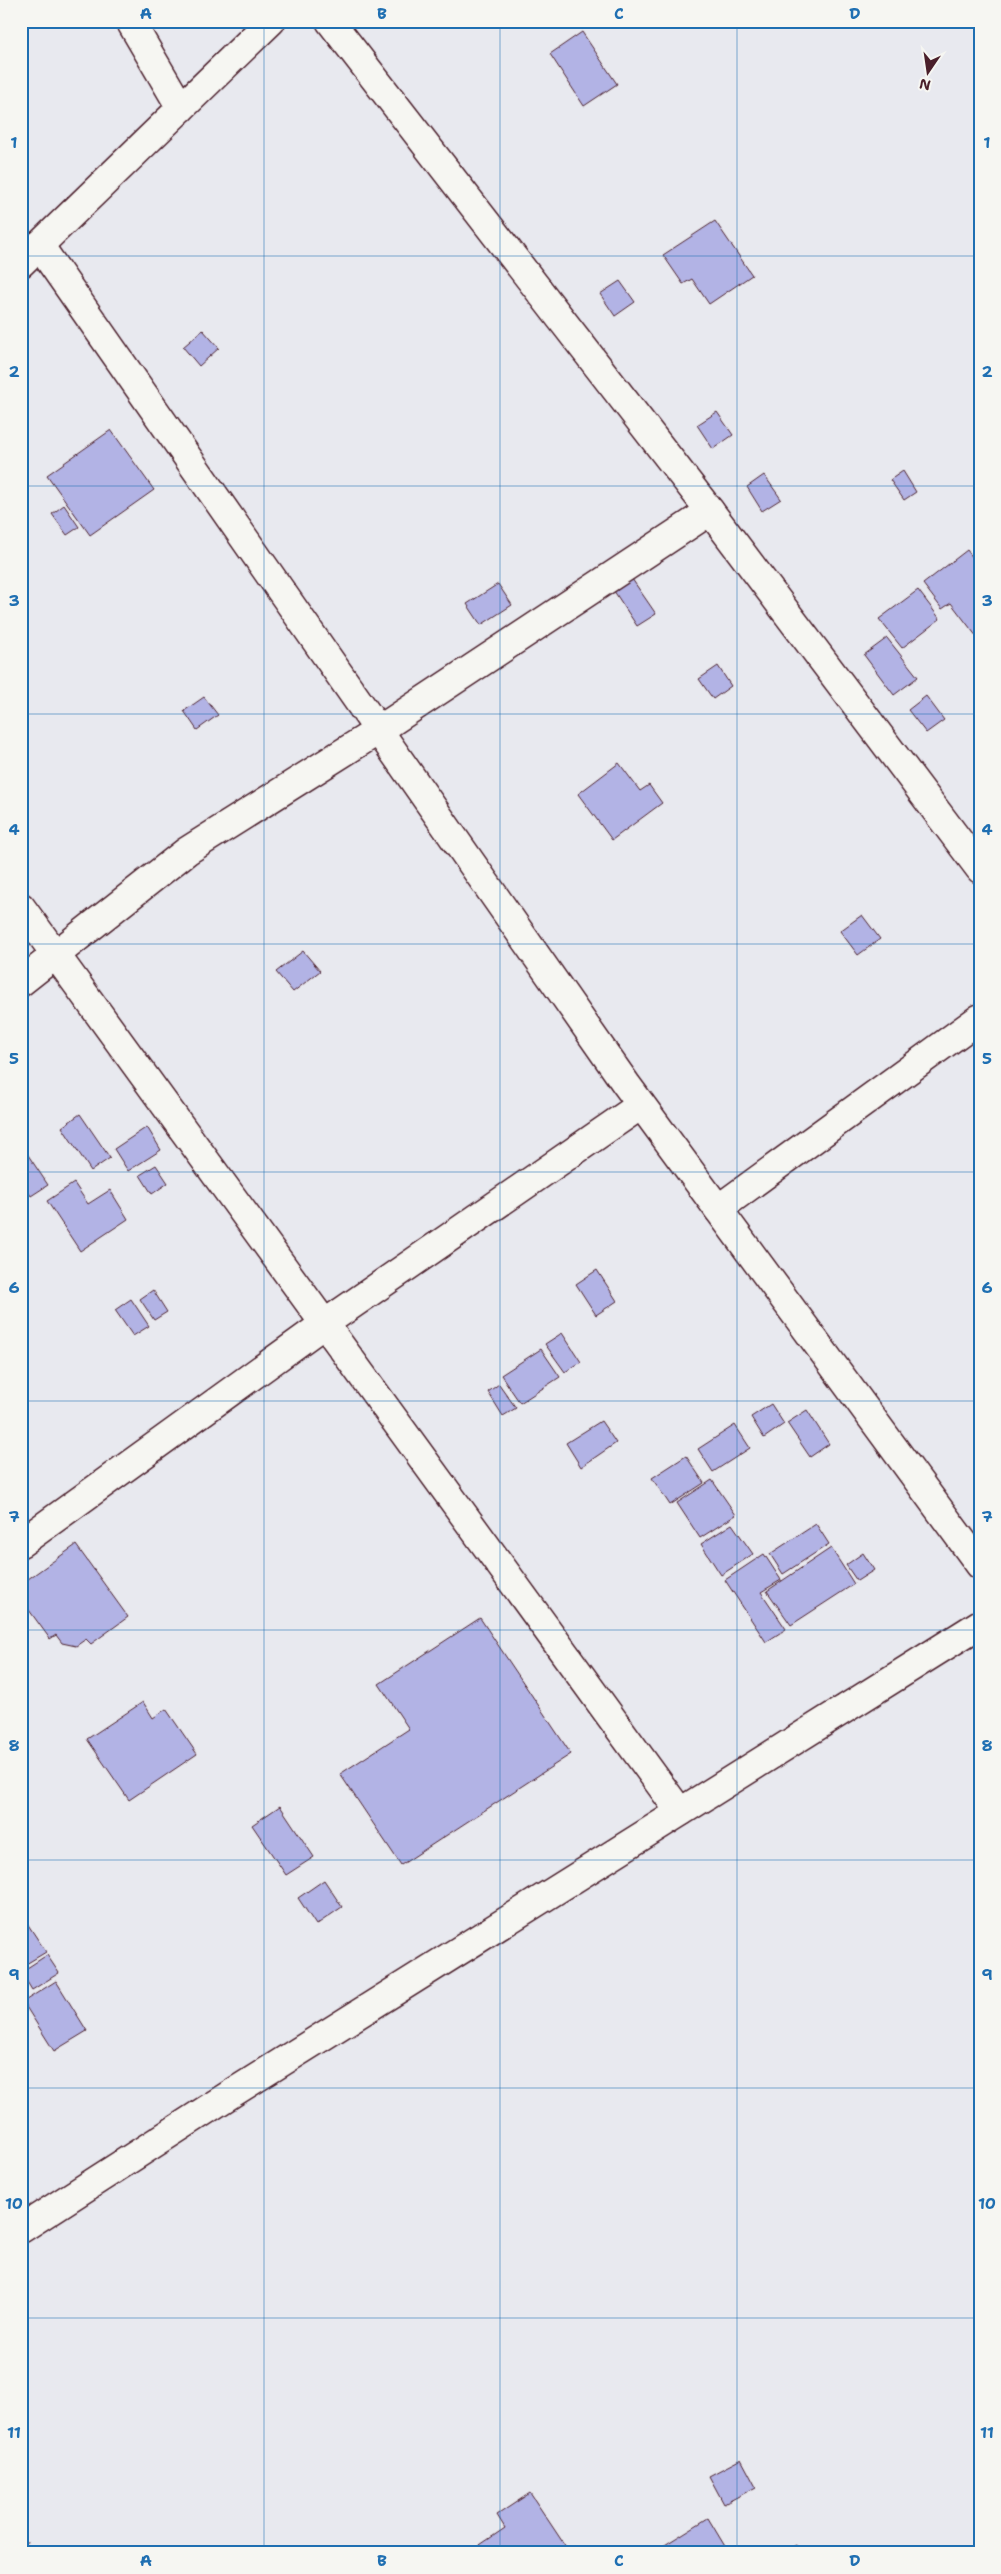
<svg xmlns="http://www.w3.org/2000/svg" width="1001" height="2574" viewBox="0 0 1001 2574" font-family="'Shantell Sans',sans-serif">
	<rect width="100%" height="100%" fill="#e8e9ef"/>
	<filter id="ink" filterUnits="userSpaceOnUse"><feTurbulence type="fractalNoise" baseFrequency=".02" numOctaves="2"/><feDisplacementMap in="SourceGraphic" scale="10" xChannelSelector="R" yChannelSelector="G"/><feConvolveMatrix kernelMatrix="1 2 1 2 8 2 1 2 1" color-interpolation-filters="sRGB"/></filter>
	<g filter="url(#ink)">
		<!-- building -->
		<g fill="#b2b3e5" stroke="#4a1f2b">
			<polygon points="582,32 617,84 584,106 550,54"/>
			<polygon points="715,221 752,275 709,304 692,279 683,284 663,255"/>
			<polygon points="620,281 635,302 615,316 600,294"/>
			<polygon points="203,330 219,348 199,366 183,347"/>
			<polygon points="717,412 733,435 713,449 697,425"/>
			<polygon points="111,430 154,490 90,535 47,475"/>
			<polygon points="903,471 916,492 904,500 890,480"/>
			<polygon points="764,475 781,499 762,511 747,487"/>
			<polygon points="64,505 79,527 67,535 52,514"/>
			<polygon points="967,550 980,567 980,635 977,637 951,603 942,609 923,584"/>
			<polygon points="632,579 656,614 637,626 614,591"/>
			<polygon points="498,584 512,605 481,625 467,604"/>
			<polygon points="918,590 940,619 902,648 879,619"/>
			<polygon points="887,638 918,677 894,695 864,655"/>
			<polygon points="718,666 731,686 713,699 699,679"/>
			<polygon points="926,696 944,720 926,733 908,710"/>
			<polygon points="204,697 218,715 197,730 184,711"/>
			<polygon points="619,763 640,791 649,785 662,803 612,840 578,794"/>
			<polygon points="862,915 880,939 858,955 840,931"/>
			<polygon points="303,951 320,971 293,992 276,972"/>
			<polygon points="80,1114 110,1158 91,1171 62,1127"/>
			<polygon points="147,1127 161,1150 128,1171 114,1149"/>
			<polygon points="24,1149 48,1185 31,1196 21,1181 21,1151"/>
			<polygon points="156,1165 168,1183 152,1194 140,1175"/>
			<polygon points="74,1183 88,1204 110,1190 128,1219 80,1251 47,1201"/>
			<polygon points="597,1270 617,1301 596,1315 576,1284"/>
			<polygon points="153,1290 167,1312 154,1320 140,1299"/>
			<polygon points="131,1299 149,1326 133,1336 115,1310"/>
			<polygon points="562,1333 581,1362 565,1372 545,1344"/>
			<polygon points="541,1349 560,1377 520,1403 501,1375"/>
			<polygon points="499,1384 516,1408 503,1416 488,1392"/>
			<polygon points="771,1404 784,1424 764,1438 751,1417"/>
			<polygon points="807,1410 829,1444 810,1457 787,1423"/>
			<polygon points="601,1421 616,1443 581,1467 566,1443"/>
			<polygon points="735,1425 750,1448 713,1472 698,1449"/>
			<polygon points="686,1456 704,1483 670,1505 652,1478"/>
			<polygon points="712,1480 736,1515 700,1538 677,1503"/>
			<polygon points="732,1524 753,1554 721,1575 701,1544"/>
			<polygon points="816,1524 829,1544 783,1574 770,1554"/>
			<polygon points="76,1545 128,1617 91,1644 86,1639 76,1646 62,1643 56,1635 50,1639 21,1599 21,1584"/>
			<polygon points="831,1548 854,1584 791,1625 767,1591"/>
			<polygon points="863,1553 874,1570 857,1581 846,1565"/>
			<polygon points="764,1554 781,1580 761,1592 786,1629 766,1642 725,1580"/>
			<polygon points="480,1618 571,1754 401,1865 340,1774 409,1729 379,1684"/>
			<polygon points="143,1702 153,1718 166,1709 197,1754 129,1800 87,1739"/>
			<polygon points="280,1806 314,1857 286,1875 252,1825"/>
			<polygon points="324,1880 342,1907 316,1925 298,1898"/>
			<polygon points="21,1914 46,1952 21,1967"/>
			<polygon points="47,1955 59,1973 32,1990 21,1972"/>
			<polygon points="56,1981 87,2031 54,2051 23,2002"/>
			<polygon points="741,2459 756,2487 724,2504 709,2476"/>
			<polygon points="530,2493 570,2553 468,2553 505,2528 497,2515"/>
			<polygon points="708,2518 729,2553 652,2553"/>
			<polygon points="796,2545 801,2553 782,2553"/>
		</g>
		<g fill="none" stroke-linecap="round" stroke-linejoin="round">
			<!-- street casing -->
			<g stroke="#4a1f2b" stroke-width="31">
				<g id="street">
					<polyline points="130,21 181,108"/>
					<polyline points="330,21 710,511 980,869"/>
					<polyline points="39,245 626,1084 980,1565"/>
					<polyline points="21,263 271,21"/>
					<polyline points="21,907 680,1812"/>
					<polyline points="21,982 187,851 379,730 710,511"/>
					<polyline points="718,1209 980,1018"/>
					<polyline points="21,1543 324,1324 641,1105"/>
					<polyline points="21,2229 234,2092 980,1624"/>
				</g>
			</g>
			<!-- path -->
			<polyline stroke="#4a1f2b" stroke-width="3" stroke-dasharray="1 4" stroke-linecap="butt" points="21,2533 32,2553"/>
			<!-- street -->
			<use href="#street" stroke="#f6f6f2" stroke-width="28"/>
		</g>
	</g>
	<!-- grid -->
	<path fill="none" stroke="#1f6fb2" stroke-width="1" stroke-opacity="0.55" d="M264,21V2553M500,21V2553M737,21V2553M21,256H980M21,486H980M21,714H980M21,944H980M21,1172H980M21,1401H980M21,1630H980M21,1860H980M21,2088H980M21,2318H980"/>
	<!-- margin -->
	<rect width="1001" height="2574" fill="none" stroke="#f6f6f2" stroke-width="55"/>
	<!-- north arrow -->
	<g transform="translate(928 72) rotate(193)" stroke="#f6f6f2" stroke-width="4" paint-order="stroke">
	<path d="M0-4L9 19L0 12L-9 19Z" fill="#4a1f2b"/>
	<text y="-8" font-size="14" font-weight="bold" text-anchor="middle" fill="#4a1f2b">N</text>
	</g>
	<rect x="28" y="28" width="946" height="2518" fill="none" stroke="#1f6fb2" stroke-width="2"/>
	<g font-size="16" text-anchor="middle" font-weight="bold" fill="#1f6fb2">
		<text x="146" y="19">A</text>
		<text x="382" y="19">B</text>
		<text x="619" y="19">C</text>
		<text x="855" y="19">D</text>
		<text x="14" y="148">1</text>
		<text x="987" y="148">1</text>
		<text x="14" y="377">2</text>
		<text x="987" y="377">2</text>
		<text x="14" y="606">3</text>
		<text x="987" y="606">3</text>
		<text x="14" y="835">4</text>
		<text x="987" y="835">4</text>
		<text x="14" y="1064">5</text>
		<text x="987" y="1064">5</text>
		<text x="14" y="1293">6</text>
		<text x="987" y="1293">6</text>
		<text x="14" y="1522">7</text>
		<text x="987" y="1522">7</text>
		<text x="14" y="1751">8</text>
		<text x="987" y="1751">8</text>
		<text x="14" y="1980">9</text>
		<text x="987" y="1980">9</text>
		<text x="14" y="2209">10</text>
		<text x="987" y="2209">10</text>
		<text x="14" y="2438">11</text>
		<text x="987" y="2438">11</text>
		<text x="146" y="2566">A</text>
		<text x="382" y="2566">B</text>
		<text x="619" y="2566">C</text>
		<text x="855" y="2566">D</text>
	</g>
</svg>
